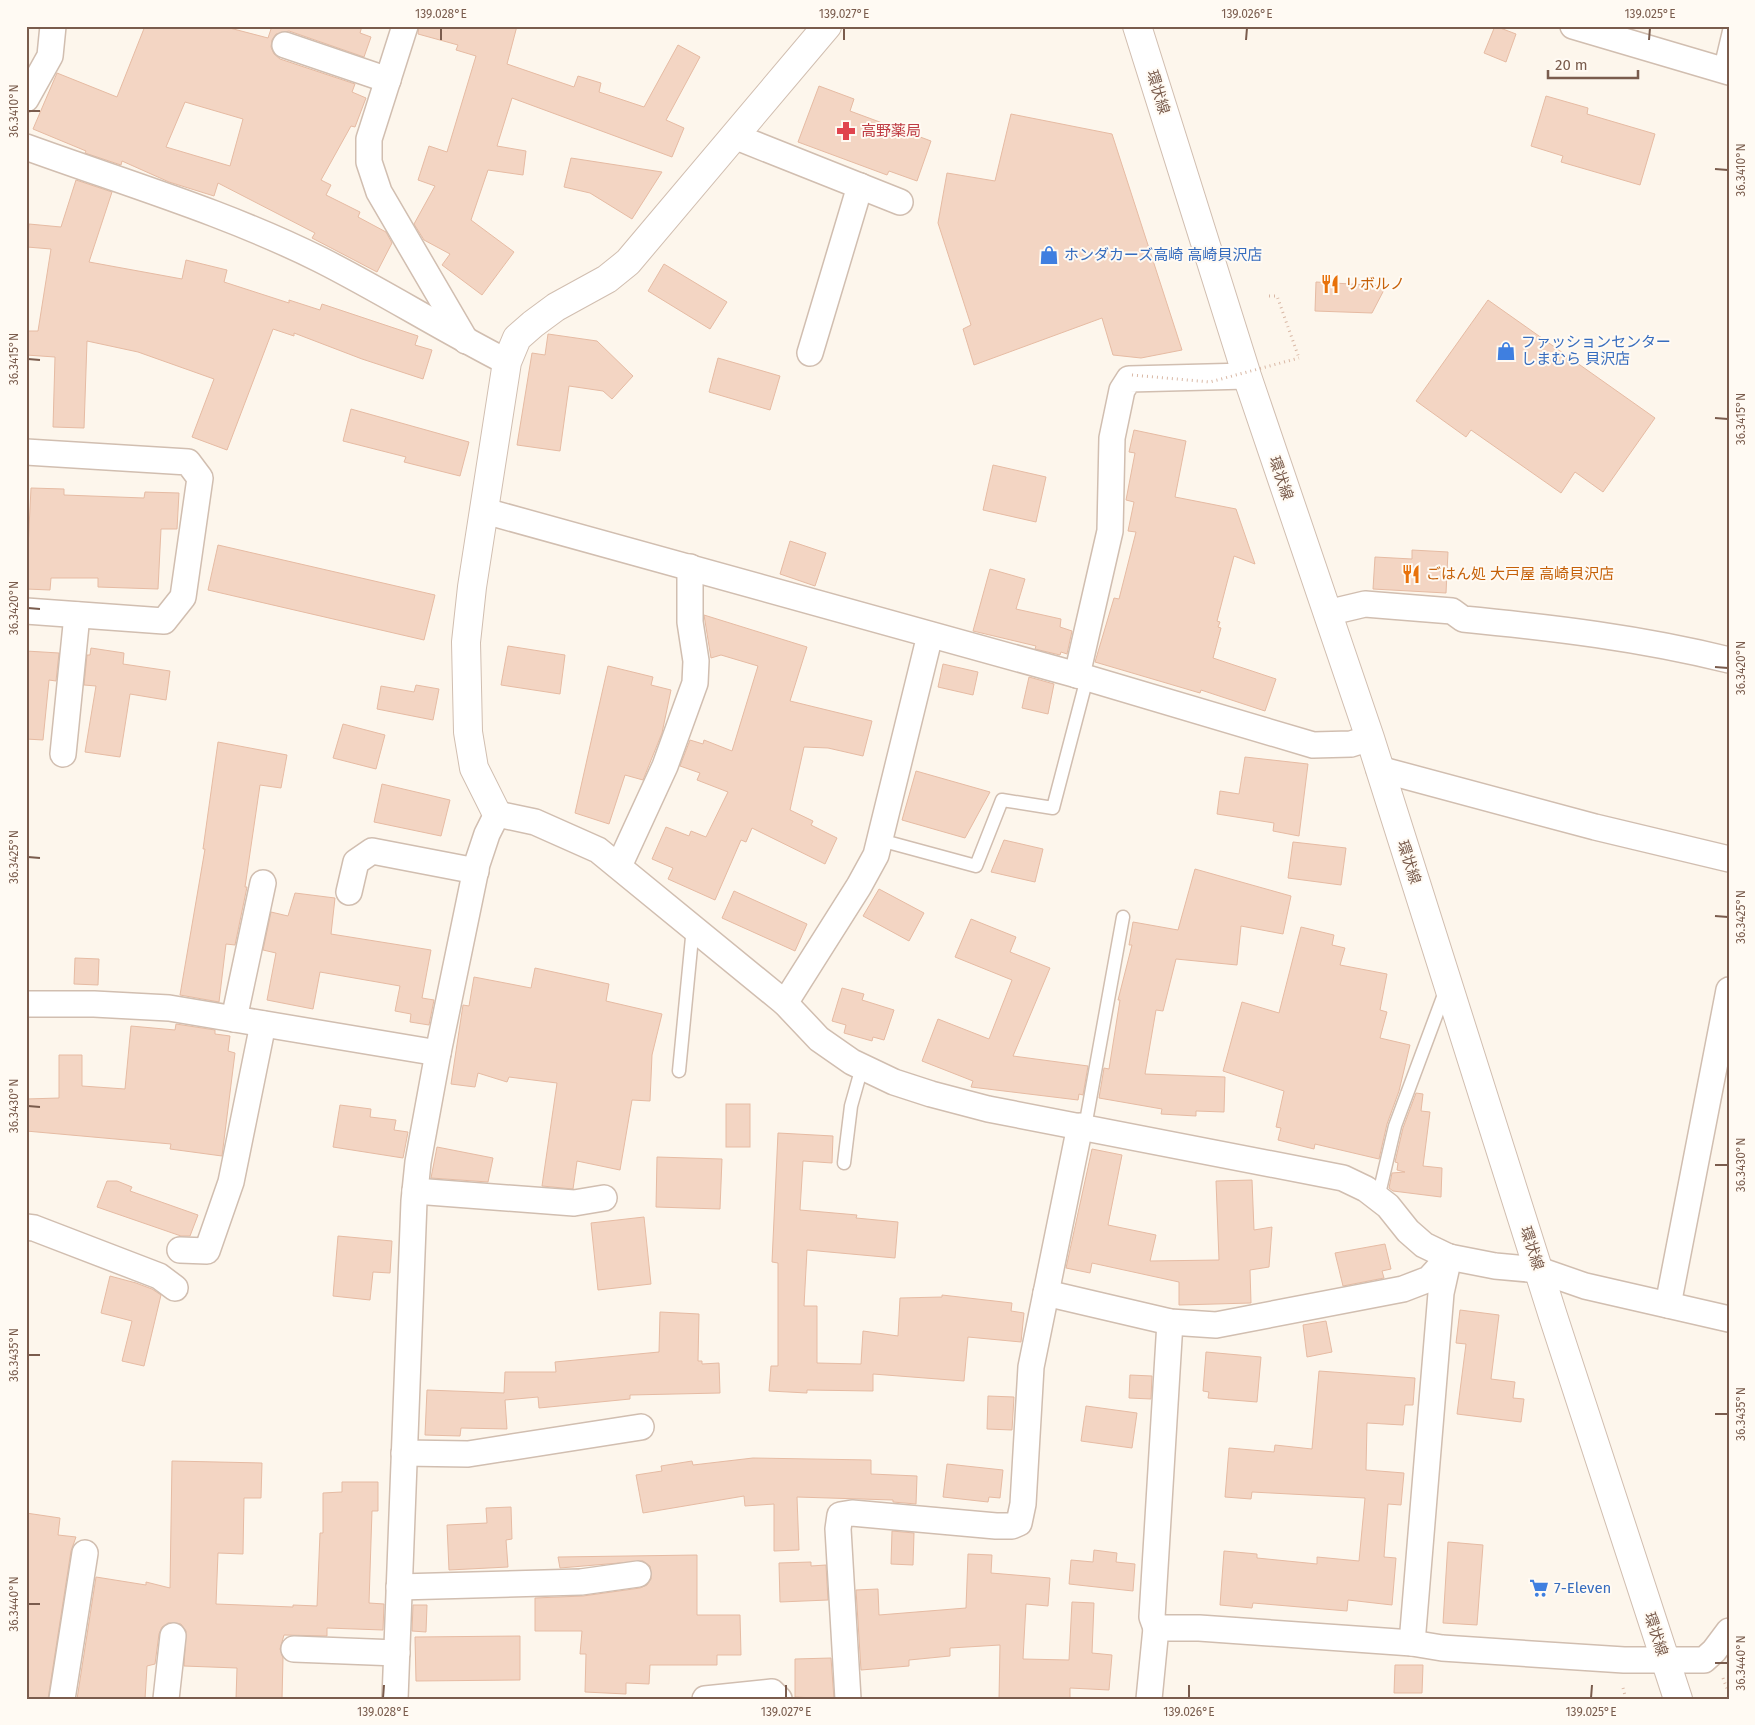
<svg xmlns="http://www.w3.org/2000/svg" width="1755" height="1725" viewBox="0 0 1755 1725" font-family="'Fira Sans','Noto Sans JP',sans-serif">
	<rect width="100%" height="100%" fill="#fdf6ec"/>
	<!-- building -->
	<g fill="#f3d5c3" stroke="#e6bba3" fill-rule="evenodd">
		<path d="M145,26H222L268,38L272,26H362L360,33L371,37L364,57L289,31L276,34L272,40L271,47L274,54L280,59L355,84L352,92L366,98L355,127L351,126L321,180L331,185L326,195L360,212L358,217L386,232L392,243L377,272L312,238L315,233L218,183L214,196L169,182L122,161L121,165L85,153L86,151L33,129L57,73L117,97ZM185,102L243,119L230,166L166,147Z"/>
		<polygon points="419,26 517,26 507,64 574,87 578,76 601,83 599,92 644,107 678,45 700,57 666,120 684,128 672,157 512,98 497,146 526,151 523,175 488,170 471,220 514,252 482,295 442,265 450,254 424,240 414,224 435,186 418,180 429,146 447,152 476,56 456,50 458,45 418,34"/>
		<polygon points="1495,26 1516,34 1506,62 1484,53"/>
		<polygon points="819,86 854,99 850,111 931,141 917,181 889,171 887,175 798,142"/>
		<polygon points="1546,96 1588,108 1587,114 1655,134 1640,185 1561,162 1563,156 1531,146"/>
		<polygon points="1011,114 1112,134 1182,350 1141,358 1113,355 1102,318 974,365 963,329 971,325 938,223 947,173 995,181"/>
		<polygon points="571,158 662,172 632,219 590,193 564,187"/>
		<polygon points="76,180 112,192 89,262 182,279 186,260 227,270 224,282 289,303 289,300 320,310 322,304 418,336 415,345 432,350 423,379 362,359 294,333 294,336 273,329 227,450 192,437 214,379 138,352 87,341 84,428 53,427 55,357 26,355 26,331 38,331 51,249 27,247 29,224 61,227"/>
		<polygon points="664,264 727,302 710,329 648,291"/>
		<polygon points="1316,282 1386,286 1372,313 1315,311"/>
		<polygon points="1488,300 1655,418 1603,492 1575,472 1561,493 1471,430 1466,437 1416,401"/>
		<polygon points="548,334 597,341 633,376 612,399 603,391 569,386 560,451 517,445 532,353 545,355"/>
		<polygon points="718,358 780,376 770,410 709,392"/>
		<polygon points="351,409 469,442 460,476 404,462 406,457 343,441"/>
		<polygon points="1134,430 1186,441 1175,497 1236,509 1255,564 1234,556 1217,621 1220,622 1218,627 1221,628 1213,658 1276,679 1265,711 1201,690 1200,693 1095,662 1114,598 1119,599 1136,532 1128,531 1134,502 1126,500 1135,453 1129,452"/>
		<polygon points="993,465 1046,477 1036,522 983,510"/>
		<polygon points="31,488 64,489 64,495 144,498 145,492 179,493 177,529 161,529 158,589 98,587 98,578 51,578 50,590 26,589"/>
		<polygon points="790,541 826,553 815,586 780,574"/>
		<polygon points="218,545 435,595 424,640 208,590"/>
		<polygon points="1412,550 1448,552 1446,593 1373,589 1375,557 1412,559"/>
		<polygon points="990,569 1025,579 1016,609 1061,619 1060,627 1072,631 1067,654 1061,652 1060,655 1035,649 1036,646 973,631"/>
		<polygon points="704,615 807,647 790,701 872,721 863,756 828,748 804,747 790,810 813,821 811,825 837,838 825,864 752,828 746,842 741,840 715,900 668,879 673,868 652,859 666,827 689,836 691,831 706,837 728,792 697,780 700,773 680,766 690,740 703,744 704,740 732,751 758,666 721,655 711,658"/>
		<polygon points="508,646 565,655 560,694 501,685"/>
		<polygon points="91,648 124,653 123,664 170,671 166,700 130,694 120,757 85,752 96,686 84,685 87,655 90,655"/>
		<polygon points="26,651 59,653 56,681 49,680 43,740 26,739"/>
		<polygon points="943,664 978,672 973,695 938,687"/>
		<polygon points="608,666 653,677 651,685 671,690 662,733 643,780 625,775 609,824 575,813"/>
		<polygon points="1029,677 1054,684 1048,714 1022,708"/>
		<polygon points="416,685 439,689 433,720 377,709 381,686 414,692"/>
		<polygon points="343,724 385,735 376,769 333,758"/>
		<polygon points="218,742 287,755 281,788 260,785 245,887 247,887 235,945 226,944 219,1002 180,995 205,849 203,849"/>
		<polygon points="1245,757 1308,764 1299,836 1273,831 1274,823 1217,814 1220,791 1239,794"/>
		<polygon points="916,771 990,792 965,838 902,820"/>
		<polygon points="382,784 450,800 441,836 374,822"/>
		<polygon points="1004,840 1043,849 1035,882 991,872"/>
		<polygon points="1293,842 1346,848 1341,885 1288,878"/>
		<polygon points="1195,869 1291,896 1283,934 1241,926 1237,965 1176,959 1163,1011 1156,1010 1145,1074 1225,1077 1224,1112 1196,1111 1196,1116 1161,1114 1162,1109 1099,1098 1104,1068 1109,1069 1120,1000 1118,1000 1132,945 1129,945 1133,922 1178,930"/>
		<polygon points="879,889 924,913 909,941 863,916"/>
		<polygon points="734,891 807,924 795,951 722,918"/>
		<polygon points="295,893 335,898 331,934 431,950 422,998 434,1000 429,1025 410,1022 411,1014 395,1011 400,986 320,972 313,1009 267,1000 276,953 263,950 271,912 288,916"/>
		<polygon points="971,919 1016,937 1010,952 1050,968 1013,1056 1088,1066 1083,1095 1079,1094 1078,1100 971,1087 973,1081 922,1061 938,1019 989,1039 1012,980 955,957"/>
		<polygon points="1301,927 1334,935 1332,945 1345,948 1340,965 1387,974 1380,1010 1387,1012 1380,1038 1410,1045 1399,1091 1387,1124 1379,1159 1315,1144 1314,1149 1278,1140 1281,1128 1276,1127 1284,1091 1223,1071 1242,1002 1279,1013"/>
		<polygon points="75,958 99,959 98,985 74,984"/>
		<polygon points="535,968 609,984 606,1001 662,1014 652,1055 650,1101 632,1100 620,1170 577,1161 573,1189 542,1186 557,1083 509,1077 507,1082 478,1073 475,1087 451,1084 463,1005 469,1006 474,977 531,988"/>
		<polygon points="842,988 864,994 862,1000 894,1010 884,1040 873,1037 872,1041 844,1033 846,1025 832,1021"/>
		<polygon points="176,1024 215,1030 215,1034 230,1036 228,1051 235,1053 222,1156 170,1149 171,1144 26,1131 26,1099 59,1098 59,1055 82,1055 82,1086 125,1089 131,1026 175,1030"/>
		<polygon points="1416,1093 1423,1094 1421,1111 1430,1112 1423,1166 1442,1168 1441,1197 1393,1191 1389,1188 1392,1173 1405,1172 1397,1170 1398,1163 1395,1162 1403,1128"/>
		<rect x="726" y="1104" width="24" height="43"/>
		<polygon points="340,1105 371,1109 370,1117 396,1120 394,1130 408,1132 403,1158 333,1147"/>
		<polygon points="778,1133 833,1136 832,1163 803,1161 800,1210 857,1215 856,1218 898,1222 895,1258 807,1250 804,1306 817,1306 817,1363 861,1364 863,1331 898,1336 900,1298 942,1297 942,1295 1012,1303 1011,1311 1024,1313 1021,1342 968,1337 964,1381 873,1374 873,1391 807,1390 807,1393 769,1391 771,1366 778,1366 778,1263 772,1262"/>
		<polygon points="437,1147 493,1158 488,1182 431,1178"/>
		<polygon points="1092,1149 1122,1155 1108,1225 1156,1235 1150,1261 1219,1260 1216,1181 1252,1180 1254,1230 1272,1227 1269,1267 1250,1270 1251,1303 1179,1305 1179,1282 1092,1263 1090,1273 1066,1268"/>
		<polygon points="657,1157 722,1159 720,1209 656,1207"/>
		<polygon points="107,1181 117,1181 132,1187 130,1191 198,1215 190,1236 181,1236 97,1207"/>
		<polygon points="644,1217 651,1284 598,1290 591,1223"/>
		<polygon points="338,1236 392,1241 390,1273 373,1272 370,1300 333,1296"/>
		<polygon points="1385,1244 1391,1269 1382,1271 1384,1278 1343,1286 1335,1253"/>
		<polygon points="110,1276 136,1283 152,1289 161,1295 144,1366 122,1361 132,1321 101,1313"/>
		<polygon points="1460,1310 1499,1315 1491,1379 1515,1382 1513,1398 1524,1399 1521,1422 1457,1414 1466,1344 1456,1343"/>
		<polygon points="660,1312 699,1314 698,1361 702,1361 702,1364 719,1363 720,1393 630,1395 630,1399 539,1408 538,1397 505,1400 507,1429 461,1428 460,1436 425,1435 427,1390 504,1393 505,1372 556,1372 555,1362 659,1352"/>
		<polygon points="1326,1321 1332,1352 1307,1357 1303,1325"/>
		<polygon points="1206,1352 1261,1357 1257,1402 1208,1398 1209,1392 1203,1391"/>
		<polygon points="1319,1371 1415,1378 1413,1405 1405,1405 1403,1425 1367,1423 1366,1470 1404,1473 1401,1505 1388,1504 1384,1557 1396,1558 1392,1605 1348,1600 1347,1611 1253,1603 1252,1608 1220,1605 1224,1551 1257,1554 1257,1558 1317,1564 1317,1557 1359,1561 1365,1498 1252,1492 1251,1499 1225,1497 1229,1448 1274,1452 1275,1445 1312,1449"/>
		<polygon points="1130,1375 1152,1376 1151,1399 1129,1398"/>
		<polygon points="988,1396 1014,1397 1012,1430 987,1429"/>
		<polygon points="1086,1406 1137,1413 1132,1448 1081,1441"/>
		<polygon points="753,1458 871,1460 871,1474 917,1476 916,1504 893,1502 893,1500 797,1497 799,1550 774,1551 774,1504 745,1506 744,1496 643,1513 636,1475 662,1471 661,1466 692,1461 693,1465"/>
		<polygon points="172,1461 262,1463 261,1498 244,1498 243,1554 218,1553 216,1604 293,1607 293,1605 317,1606 320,1533 323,1533 323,1493 342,1492 342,1482 378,1482 378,1511 372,1511 369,1603 384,1604 383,1630 327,1628 327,1636 284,1635 280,1649 283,1658 282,1699 236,1699 237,1668 184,1666 186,1631 181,1624 168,1623 162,1627 159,1634 155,1664 147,1666 145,1699 77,1699 96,1577 146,1585 146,1582 170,1588"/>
		<polygon points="947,1464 1003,1470 1000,1498 989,1497 988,1502 943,1497"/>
		<polygon points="511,1507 512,1539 506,1540 508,1567 449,1570 447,1525 487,1523 486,1508"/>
		<polygon points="26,1513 60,1518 58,1535 76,1537 71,1551 48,1699 26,1699"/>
		<polygon points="892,1531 914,1533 913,1565 891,1564"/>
		<polygon points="1448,1542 1483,1545 1477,1625 1443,1623"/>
		<polygon points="1094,1550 1117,1553 1116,1562 1135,1564 1133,1591 1069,1584 1071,1560 1093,1562"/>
		<polygon points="968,1554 992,1555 991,1573 1050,1578 1048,1606 1026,1604 1023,1659 1069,1660 1072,1602 1094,1603 1092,1653 1112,1655 1109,1690 1070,1688 1070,1699 999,1699 1000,1645 950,1648 950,1656 909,1660 909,1666 861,1670 856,1590 878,1589 879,1615 966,1608"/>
		<polygon points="697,1555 697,1615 740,1615 741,1655 717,1655 717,1665 650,1665 649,1684 626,1683 626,1694 585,1692 586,1654 580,1654 582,1631 535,1631 535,1598 583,1596 640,1588 647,1585 651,1579 650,1566 643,1561 560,1568 558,1557"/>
		<polygon points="811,1562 811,1566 826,1565 828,1600 780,1602 779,1563"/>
		<polygon points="413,1605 427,1605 426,1632 412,1631"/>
		<polygon points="520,1636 520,1680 416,1681 415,1637"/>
		<polygon points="831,1658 834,1699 795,1697 795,1659"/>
		<polygon points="1395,1665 1423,1665 1422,1693 1394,1693"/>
	</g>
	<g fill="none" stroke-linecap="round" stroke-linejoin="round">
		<!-- service casing -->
		<g stroke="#d1beb0" stroke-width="15">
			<g id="service">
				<polyline points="1720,69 1729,31"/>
				<polyline points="880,840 976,866 1002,800 1053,808 1087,678"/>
				<polyline points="679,1071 693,927"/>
				<polyline points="1085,1127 1123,917"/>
				<polyline points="844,1163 851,1106 862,1067"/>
				<polyline points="1378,1198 1395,1126 1446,989"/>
			</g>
		</g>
		<!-- minor casing -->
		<g stroke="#d1beb0" stroke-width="28">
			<g id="minor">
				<polyline points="405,26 369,139 369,162 379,192 466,341"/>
				<polyline points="1573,26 1729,72"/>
				<polyline points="285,45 388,80"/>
				<polyline points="26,99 50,56 53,26"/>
				<polyline points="734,136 900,202"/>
				<path d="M26,147C125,183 227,213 321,260C384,292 444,330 507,362"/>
				<polyline points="810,353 860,186"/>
				<polyline points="26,452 188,462 200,478 183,597 164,621 26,611"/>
				<polyline points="485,511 1077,675 1313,745 1351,744 1370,738"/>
				<path d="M1327,613L1365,604L1452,611L1463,619C1555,628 1640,638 1729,660"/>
				<polyline points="1077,675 1110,531 1112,438 1122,390 1129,379 1247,376"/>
				<polyline points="63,754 77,615"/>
				<polyline points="1379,769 1595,827 1729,859"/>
				<polyline points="619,866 665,766 695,683 696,661 690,622 690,567"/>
				<polyline points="349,892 356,862 372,851 476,871"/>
				<polyline points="785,1003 859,886 876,855 930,635"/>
				<polyline points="26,1004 94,1004 169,1008 438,1053"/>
				<polyline points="234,1019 263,883"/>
				<polyline points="415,1191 574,1203 604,1198"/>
				<polyline points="26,1227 34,1228 159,1276 175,1288"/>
				<polyline points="180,1250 207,1251 231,1182 263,1024"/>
				<polyline points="1046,1293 1170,1322 1216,1325 1403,1289 1429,1279 1449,1257"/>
				<polyline points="1668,1305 1729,990"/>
				<polyline points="404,1453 468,1454 641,1427"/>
				<polyline points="399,1587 581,1582 638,1574"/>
				<polyline points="1156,1628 1152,1617 1170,1322"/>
				<polyline points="1412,1643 1441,1293 1449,1257"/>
				<polyline points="294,1649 397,1653"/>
				<polyline points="62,1699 85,1553"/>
				<polyline points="166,1699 173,1636"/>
				<polyline points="395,1699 414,1201 418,1162 438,1053 477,864 487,834 497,814 535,822 598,850 785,1003 819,1039 852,1062 894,1082 931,1094 988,1109 1343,1178 1366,1189 1388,1206 1408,1231 1424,1245 1449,1257 1495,1266 1539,1270 1585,1286 1729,1319"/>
				<polyline points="705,1699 772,1692 779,1699"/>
				<polyline points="848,1699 838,1529 840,1515 852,1513 996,1526 1012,1526 1019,1523 1023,1504 1031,1367 1080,1126"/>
				<polyline points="1149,1699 1156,1628 1199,1628 1412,1643 1442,1648 1624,1660 1704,1660 1714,1651 1729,1631"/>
			</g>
		</g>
		<!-- tertiary casing -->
		<g stroke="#d1beb0" stroke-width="30">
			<g id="tertiary">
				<polyline points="1137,26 1247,376 1370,738 1553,1316 1678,1699"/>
				<polyline points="497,814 474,768 468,732 466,642 472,587 507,362 517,338 533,324 556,307 607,279 628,262 827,26"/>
			</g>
		</g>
		<!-- path -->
		<g stroke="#d9b8a5" stroke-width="3" stroke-dasharray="1 4" stroke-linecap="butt">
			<polyline points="1269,296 1277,296 1299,358"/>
			<polyline points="1723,1678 1729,1694"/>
			<polyline points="1623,1688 1626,1699"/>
		</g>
		<!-- service -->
		<use href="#service" stroke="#fff" stroke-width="12"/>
		<!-- minor -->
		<use href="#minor" stroke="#fff" stroke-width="25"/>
		<!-- tertiary -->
		<use href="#tertiary" stroke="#fff" stroke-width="28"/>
		<!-- path-bridge -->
		<polyline stroke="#d9b8a5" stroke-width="3" stroke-dasharray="1 4" stroke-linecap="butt" points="1132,375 1210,382 1299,358"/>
	</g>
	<!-- ticks -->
	<path fill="none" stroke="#7a5c4d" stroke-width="2" d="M441,40V28M844,40V28M1246,40L1247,28M1649,40L1650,28M28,111H40M1715,169L1728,170M28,359L40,360M1715,418L1728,419M28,608L40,609M1715,667L1728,668M28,857L40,858M1715,916L1728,917M28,1106L40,1107M1715,1165H1728M28,1355H40M1715,1414H1728M28,1604H40M1715,1663H1728M383,1698L384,1685M786,1698V1685M1189,1698V1685M1591,1698L1592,1685"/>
	<!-- icons -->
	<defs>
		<g id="pharmacy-bare" transform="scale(1.5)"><path d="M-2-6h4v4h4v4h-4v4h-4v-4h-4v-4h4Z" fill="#e0444e" stroke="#fffaf3" stroke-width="2.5" paint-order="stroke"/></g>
		<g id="shop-bare" transform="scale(1.5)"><path d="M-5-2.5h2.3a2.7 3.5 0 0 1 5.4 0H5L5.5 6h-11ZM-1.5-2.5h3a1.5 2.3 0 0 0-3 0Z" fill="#3f7fe0" stroke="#fffaf3" stroke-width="2.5" paint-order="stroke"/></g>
		<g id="restaurant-bare" transform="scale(1.5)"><path d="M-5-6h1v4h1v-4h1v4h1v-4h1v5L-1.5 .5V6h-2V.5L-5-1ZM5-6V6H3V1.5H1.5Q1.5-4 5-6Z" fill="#e8710a" stroke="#fffaf3" stroke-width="2.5" paint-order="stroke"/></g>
		<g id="supermarket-bare" transform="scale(1.5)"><path d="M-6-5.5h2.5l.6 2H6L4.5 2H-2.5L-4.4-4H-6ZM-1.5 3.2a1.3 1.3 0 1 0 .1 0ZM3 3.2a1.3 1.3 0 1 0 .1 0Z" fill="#3f7fe0" stroke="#fffaf3" stroke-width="2.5" paint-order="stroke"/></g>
	</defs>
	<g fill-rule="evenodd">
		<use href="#pharmacy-bare" x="846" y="131"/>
		<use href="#shop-bare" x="1049" y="255"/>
		<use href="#restaurant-bare" x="1330" y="284"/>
		<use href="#shop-bare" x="1506" y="351"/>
		<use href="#restaurant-bare" x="1411" y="574"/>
		<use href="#supermarket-bare" x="1539" y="1588"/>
	</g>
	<g text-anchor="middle" stroke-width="4" stroke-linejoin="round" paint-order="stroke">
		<!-- street labels -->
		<g font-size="15" fill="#7a5c4d" stroke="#fffaf3">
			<text transform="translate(1158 92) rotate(73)" y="5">環状線</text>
			<text transform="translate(1281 478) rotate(71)" y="5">環状線</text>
			<text transform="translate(1409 862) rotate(72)" y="5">環状線</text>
			<text transform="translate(1532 1248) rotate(72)" y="5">環状線</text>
			<text transform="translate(1656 1634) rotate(72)" y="5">環状線</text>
		</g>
		<!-- health labels -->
		<g font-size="15" fill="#be3a42" stroke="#fffaf3" text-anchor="start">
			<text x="861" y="136">高野薬局</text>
		</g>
		<!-- shop labels -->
		<g font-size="15" fill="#366cbe" stroke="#fffaf3" text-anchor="start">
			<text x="1064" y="260">ホンダカーズ高崎 高崎貝沢店</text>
			<text x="1521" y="347">ファッションセンター<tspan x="1521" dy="17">しまむら 貝沢店</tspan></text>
			<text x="1554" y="1593">7-Eleven</text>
		</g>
		<!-- food labels -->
		<g font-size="15" fill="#c56008" stroke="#fffaf3" text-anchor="start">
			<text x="1345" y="289">リボルノ</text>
			<text x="1426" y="579">ごはん処 大戸屋 高崎貝沢店</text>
		</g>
	</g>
	<!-- border -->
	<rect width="1755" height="1725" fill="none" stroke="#fffaf3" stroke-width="55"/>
	<!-- scale -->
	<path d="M1548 70v8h90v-8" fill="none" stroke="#7a5c4d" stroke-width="2.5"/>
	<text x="1555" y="70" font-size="15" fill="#7a5c4d" stroke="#fffaf3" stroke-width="4" paint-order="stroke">20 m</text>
	<rect x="28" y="28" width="1700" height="1670" fill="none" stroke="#7a5c4d" stroke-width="2"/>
	<g font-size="12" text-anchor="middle" fill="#7a5c4d">
		<text x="441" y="18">139.028°E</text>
		<text x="844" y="18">139.027°E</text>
		<text x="1247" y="18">139.026°E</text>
		<text x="1650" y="18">139.025°E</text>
		<text transform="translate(14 111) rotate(-90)" y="4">36.3410°N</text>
		<text transform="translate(1741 170) rotate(-90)" y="4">36.3410°N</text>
		<text transform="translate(14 359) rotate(-90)" y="4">36.3415°N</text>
		<text transform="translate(1741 419) rotate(-90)" y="4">36.3415°N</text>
		<text transform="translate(14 608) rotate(-90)" y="4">36.3420°N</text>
		<text transform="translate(1741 668) rotate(-90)" y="4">36.3420°N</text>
		<text transform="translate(14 857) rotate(-90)" y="4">36.3425°N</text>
		<text transform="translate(1741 917) rotate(-90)" y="4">36.3425°N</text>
		<text transform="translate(14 1106) rotate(-90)" y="4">36.3430°N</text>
		<text transform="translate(1741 1165) rotate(-90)" y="4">36.3430°N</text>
		<text transform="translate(14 1355) rotate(-90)" y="4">36.3435°N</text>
		<text transform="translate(1741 1414) rotate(-90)" y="4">36.3435°N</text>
		<text transform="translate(14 1604) rotate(-90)" y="4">36.3440°N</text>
		<text transform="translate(1741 1663) rotate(-90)" y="4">36.3440°N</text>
		<text x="383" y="1716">139.028°E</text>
		<text x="786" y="1716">139.027°E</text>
		<text x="1189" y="1716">139.026°E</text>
		<text x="1591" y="1716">139.025°E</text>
	</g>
</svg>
